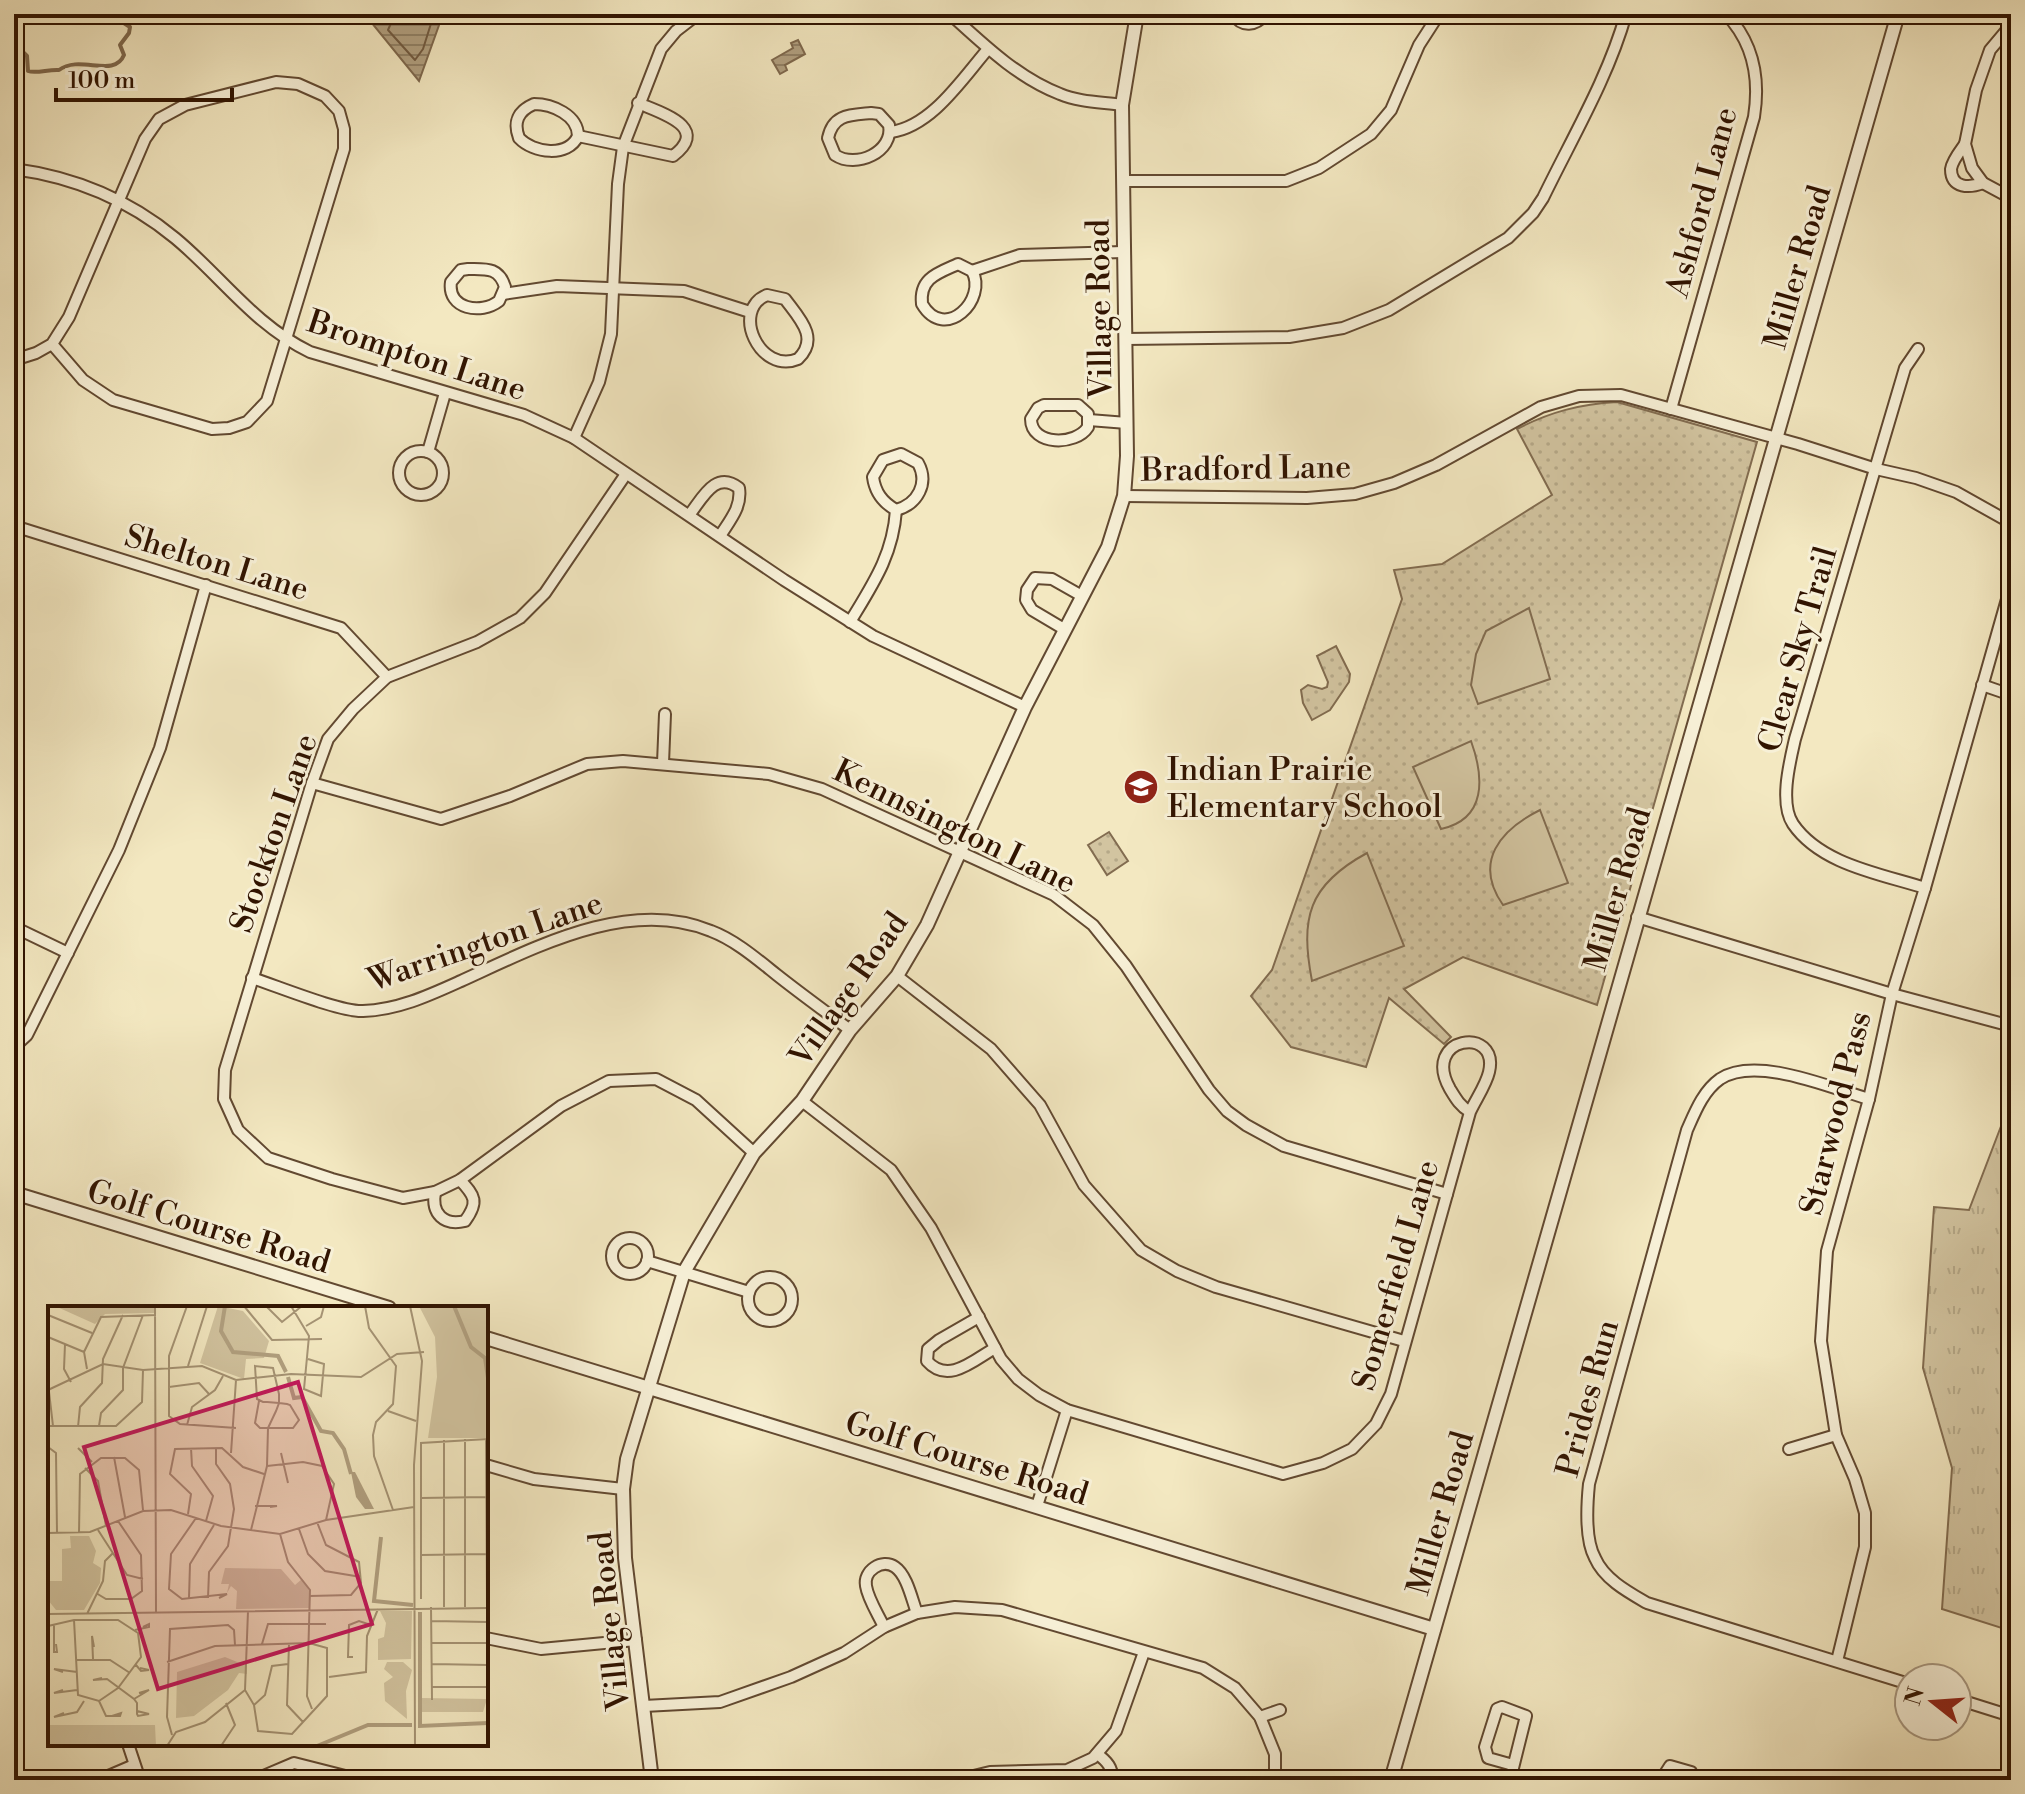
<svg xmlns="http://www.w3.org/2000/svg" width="2025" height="1794" viewBox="0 0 2025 1794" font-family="'Libre Bodoni',serif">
	<defs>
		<pattern id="grass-tufts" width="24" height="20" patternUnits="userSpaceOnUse" patternTransform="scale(2)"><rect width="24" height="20" fill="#d2c4a0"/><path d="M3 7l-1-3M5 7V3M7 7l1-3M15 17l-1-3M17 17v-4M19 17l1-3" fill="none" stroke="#b5a888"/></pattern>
		<pattern id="park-dots" width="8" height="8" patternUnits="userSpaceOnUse" patternTransform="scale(2)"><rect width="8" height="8" fill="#d2c4a0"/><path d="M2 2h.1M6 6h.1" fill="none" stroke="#b5a888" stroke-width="1.8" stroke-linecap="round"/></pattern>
		<pattern id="water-rules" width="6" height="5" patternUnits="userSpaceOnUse" patternTransform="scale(2)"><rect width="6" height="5" fill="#b1a080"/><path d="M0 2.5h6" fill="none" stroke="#918166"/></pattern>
	</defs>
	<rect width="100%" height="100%" fill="#f3e8c1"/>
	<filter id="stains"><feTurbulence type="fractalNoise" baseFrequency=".0025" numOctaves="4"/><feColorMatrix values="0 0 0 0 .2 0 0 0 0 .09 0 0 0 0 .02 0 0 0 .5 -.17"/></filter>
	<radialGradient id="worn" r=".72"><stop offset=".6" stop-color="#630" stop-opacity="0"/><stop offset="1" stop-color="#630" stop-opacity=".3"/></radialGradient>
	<!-- grass -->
	<polygon fill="url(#grass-tufts)" stroke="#826c50" stroke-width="2" points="2003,1121 2011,1122 2011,1631 1942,1609 1952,1468 1923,1368 1934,1207 1969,1210"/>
	<!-- park -->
	<g fill="url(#park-dots)" stroke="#826c50" stroke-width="2">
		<path d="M1617,402L1757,442L1597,1005L1463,957L1404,989L1451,1037L1444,1044L1389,998L1366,1067L1291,1047L1251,996L1272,970L1402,599L1394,570L1442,564L1552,495L1517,429C1550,412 1580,404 1617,402Z"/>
		<polygon points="1336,646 1350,674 1349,682 1330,710 1312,720 1303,703 1301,690 1308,685 1322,689 1327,687 1328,682 1317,656"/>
		<polygon points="1109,832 1128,861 1107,875 1088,845"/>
	</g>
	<!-- garden -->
	<g fill="#d2c4a0" stroke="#826c50" stroke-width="2">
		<polygon points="1529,608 1550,679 1478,704 1471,685 1476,654 1486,631"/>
		<path d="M1471,741C1484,777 1487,819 1441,829L1413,767Z"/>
		<path d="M1540,810L1568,883L1503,905C1473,862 1500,830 1540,810Z"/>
		<path d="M1367,853L1404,946L1312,981C1300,918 1308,885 1367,853Z"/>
	</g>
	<!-- water -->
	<g fill="url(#water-rules)" stroke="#7e684d" stroke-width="2">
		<polygon points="393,14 443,14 419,81 371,22"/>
		<polygon points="798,40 805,54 785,65 787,70 780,74 772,60 793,48 791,43"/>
	</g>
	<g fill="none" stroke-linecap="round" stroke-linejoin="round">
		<!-- shore -->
		<polyline stroke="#715a40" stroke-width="2" points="395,14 388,30 415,60 423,49 434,14"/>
		<!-- stream -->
		<g stroke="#7e684d" stroke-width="4">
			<polyline points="151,14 159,14"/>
			<path d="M14,52L22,51L27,56L28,71C36,74 49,69 59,70C80,54 114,79 124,55L120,45L129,33L130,27L116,18L118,14"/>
		</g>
		<!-- minor casing -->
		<g stroke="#624931" stroke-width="14">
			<g id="minor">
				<path d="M950,14C983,44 1018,78 1060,94C1079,102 1101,102 1122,105"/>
				<path d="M1233,14C1242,28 1256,26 1265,14"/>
				<polyline points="2011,25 1990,50 1976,90 1965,144 1972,168 1983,183 2011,198"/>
				<path d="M534,104C552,104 578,115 578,136C568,158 533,153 519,138C513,122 518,111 534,104Z"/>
				<path d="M871,113L879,114L889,125C894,152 856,169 835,155L828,138C833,114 850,115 871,113Z"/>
				<path d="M891,132C932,126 962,79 988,49"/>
				<path d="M578,136L673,156C711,127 661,113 638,103"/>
				<path d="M1965,144C1960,151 1952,161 1951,169C1951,189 1970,188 1983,183"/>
				<path d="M14,169C74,177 128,199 175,238C221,276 254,325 310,352L524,415L574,438L784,580L873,636L1025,707"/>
				<polyline points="1123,181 1286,181 1319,168 1371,134 1391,110 1419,45 1439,14"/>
				<path d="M958,264L972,271C988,299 945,343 922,304C919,278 938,273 958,264Z"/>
				<path d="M468,269C486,269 499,267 505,287L499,301C481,315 447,309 451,282L461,270Z"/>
				<polyline points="972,271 1020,255 1123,252"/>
				<polyline points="503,294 557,286 684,291 750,312"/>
				<path d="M767,295L785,299C799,318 820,338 798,359C760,375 730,310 767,295Z"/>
				<path d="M1125,339L1289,337L1343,328L1389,310L1508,238L1533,213L1543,198C1572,138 1608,78 1626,14"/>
				<path d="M1918,349L1905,368L1795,739C1790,761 1779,803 1793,824C1821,865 1882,874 1925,888"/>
				<polyline points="14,360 36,353 52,344 69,317 145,139 159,119 185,105 276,82 298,84 325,96 339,111 344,129 344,149 267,401 247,422 229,428 212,429 113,400 83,380 52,344"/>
				<path d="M1044,405H1078L1088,414V427C1076,446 1031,446 1031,419L1038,408Z"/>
				<path d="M1671,409L1754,117C1760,79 1754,43 1726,14"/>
				<polyline points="1089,420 1127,423"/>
				<polyline points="574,438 599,382 611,334 618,184 623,147 661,49 676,31 698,14"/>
				<circle cx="421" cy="473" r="22"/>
				<polyline points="428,452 445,393"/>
				<path d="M901,454L918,463C929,483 918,504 896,510C882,502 875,492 873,477L883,460Z"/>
				<polyline points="626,474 545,593 520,618 477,642 387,677 353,709 328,739 312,783 225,1070 224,1099 238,1130 268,1158 332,1179 403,1198 435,1192 460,1180 561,1106 609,1081 656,1079 696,1100 754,1153"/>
				<polyline points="1124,496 1307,498 1355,494 1394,483 1436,465 1541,407 1579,396 1621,395 1798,444 1876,469 1916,478 1956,492 2011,523"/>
				<path d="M690,514C703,497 716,470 739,488C742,507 730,520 720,536"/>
				<polyline points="14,526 341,628 387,677"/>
				<path d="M850,622C873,584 893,555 896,510"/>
				<polyline points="1064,629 1032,610 1026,600 1027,590 1035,578 1052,579 1082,596"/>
				<polyline points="1982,685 2011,695"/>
				<polyline points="663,763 665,714"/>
				<polyline points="312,783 441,819 510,796 587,764 623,761 769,774 822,789 1054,895 1093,925 1126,966 1209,1090 1227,1111 1246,1125 1284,1146 1447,1194"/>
				<polyline points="1637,917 1892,994 2011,1026"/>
				<polyline points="14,927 68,953"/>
				<polyline points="897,976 991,1049 1040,1105 1084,1185 1141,1250 1177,1271 1216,1287 1404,1341"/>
				<path d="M252,978C277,986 340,1012 363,1011C398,1010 430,995 461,981C536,947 629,897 711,931C735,940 757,959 777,975C801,994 826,1012 850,1030"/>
				<polyline points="14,1047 27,1035 119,850 160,748 206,585"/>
				<path d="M1869,1099C1831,1088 1756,1055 1720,1079C1703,1091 1695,1112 1687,1130L1589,1484C1587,1504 1585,1540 1595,1558C1604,1579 1628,1592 1647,1603L1909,1684"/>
				<path d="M802,1101L891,1170L931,1228L1001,1359L1018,1379L1039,1395L1067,1410L1283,1474L1323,1463L1352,1449L1376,1424L1391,1394L1470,1112C1476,1099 1486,1085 1489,1072C1500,1025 1420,1036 1450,1089C1456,1099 1460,1106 1470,1112"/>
				<path d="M435,1192C431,1214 444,1226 465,1221C479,1202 475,1196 460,1180"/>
				<circle cx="630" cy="1256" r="18"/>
				<polyline points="647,1261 749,1292"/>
				<circle cx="770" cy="1299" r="22"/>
				<path d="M979,1317L939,1340L928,1349L927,1361C948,1385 974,1360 995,1348"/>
				<polyline points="1789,1449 1836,1435"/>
				<polyline points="486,1465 534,1479 623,1489"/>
				<polyline points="1037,1506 1067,1410"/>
				<path d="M884,1627C878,1614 868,1599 866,1586C863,1571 882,1558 895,1567C907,1575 912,1600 917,1613"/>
				<polyline points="486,1638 541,1649 636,1640"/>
				<polyline points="1837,1661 1865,1547 1865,1513 1855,1479 1836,1435 1821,1341 1827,1251 1869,1099 1892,994 1925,888 2011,585"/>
				<polyline points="1957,1699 2011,1716"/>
				<polyline points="644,1706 720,1702 791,1677 844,1653 884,1627 917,1613 955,1607 1002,1610 1203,1668 1235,1688 1260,1717 1275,1754 1275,1780"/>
				<polyline points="1260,1717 1280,1710"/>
				<polyline points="128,1744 140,1780"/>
				<path d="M1097,1754C1107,1761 1113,1768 1112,1780"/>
				<polyline points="99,1780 134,1765"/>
				<polyline points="254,1780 294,1763 361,1780"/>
				<polyline points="957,1780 990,1772 1067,1770 1093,1758 1116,1731 1144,1652"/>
				<polyline points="1510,1780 1526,1716 1502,1707 1497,1709 1485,1747 1488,1758 1513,1765"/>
				<polyline points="1661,1780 1670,1766 1691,1772 1692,1780"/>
			</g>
		</g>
		<!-- tertiary casing -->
		<g stroke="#624931" stroke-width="16">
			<g id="tertiary">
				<polyline points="14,1193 389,1308"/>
				<polyline points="486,1338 1434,1629"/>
				<polyline points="652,1780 625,1558 623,1489 627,1459 684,1272 754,1153 802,1101 850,1030 897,976 927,925 1025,707 1108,547 1124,496 1127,456 1122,105 1137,14"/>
				<polyline points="1391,1780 1898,14"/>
			</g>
		</g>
		<!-- minor -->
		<use href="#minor" stroke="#f7f0d7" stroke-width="10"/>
		<!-- tertiary -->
		<use href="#tertiary" stroke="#f7f0d7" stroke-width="12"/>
	</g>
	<!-- icons -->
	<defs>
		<g id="school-disc" transform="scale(1.8)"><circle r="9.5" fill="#8f2418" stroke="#f7f0d7"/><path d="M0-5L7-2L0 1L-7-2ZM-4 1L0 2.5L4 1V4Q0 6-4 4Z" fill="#fff"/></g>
	</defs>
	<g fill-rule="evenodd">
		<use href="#school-disc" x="1141" y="787"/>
	</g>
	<g text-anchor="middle" stroke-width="6" stroke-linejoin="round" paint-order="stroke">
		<!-- street labels -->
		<g font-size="32" fill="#311401" stroke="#f7f0d7">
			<text transform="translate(1701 202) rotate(-75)" y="11">Ashford Lane</text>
			<text transform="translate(1797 267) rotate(-74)" y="11">Miller Road</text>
			<text transform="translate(1099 309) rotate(-91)" y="11">Village Road</text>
			<text transform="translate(417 355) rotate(18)" y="11">Brompton Lane</text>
			<text transform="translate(1246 468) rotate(-1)" y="11">Bradford Lane</text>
			<text transform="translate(217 562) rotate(17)" y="11">Shelton Lane</text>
			<text transform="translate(1797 649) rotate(-74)" y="11">Clear Sky Trail</text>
			<text transform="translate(955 826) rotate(26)" y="11">Kennsington Lane</text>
			<text transform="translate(273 833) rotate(-71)" y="11">Stockton Lane</text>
			<text transform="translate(1617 889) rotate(-74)" y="11">Miller Road</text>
			<text transform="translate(485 941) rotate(-19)" y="11">Warrington Lane</text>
			<text transform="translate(848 989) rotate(-55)" y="11">Village Road</text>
			<text transform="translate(1835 1113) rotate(-76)" y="11">Starwood Pass</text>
			<text transform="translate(209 1226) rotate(17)" y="11">Golf Course Road</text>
			<text transform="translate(1395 1275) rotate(-74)" y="11">Somerfield Lane</text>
			<text transform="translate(1587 1398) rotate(-75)" y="11">Prides Run</text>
			<text transform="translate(967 1458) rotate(17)" y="11">Golf Course Road</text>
			<text transform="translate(1440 1513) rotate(-74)" y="11">Miller Road</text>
			<text transform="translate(609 1621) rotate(-96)" y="11">Village Road</text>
		</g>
		<!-- poi labels -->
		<g font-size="32" fill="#311401" stroke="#f7f0d7" text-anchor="start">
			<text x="1167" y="780">Indian Prairie<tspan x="1167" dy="37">Elementary School</tspan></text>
		</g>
	</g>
	<!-- overview -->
	<g transform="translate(48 1306)">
		<rect width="440" height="440" fill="#f3e8c1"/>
		<path d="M177,351L199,360V368L191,367L180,384L146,410L128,412L129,366ZM0,419H107L108,440H0Z" fill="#d2c4a0"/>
		<path d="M339,356H355L364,364L358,385L359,413L337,395L336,377L345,371L336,363Z" fill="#d2c4a0"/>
		<path d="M7,0H106V7L57,8L47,18ZM170,0L195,5L221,35L216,52L198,53L196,73L152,57ZM371,0H440V132H380L389,71L387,31ZM22,230H41L48,245L45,257L53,262L52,277L36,304H8L0,294L2,275H14V243L23,242ZM177,262L233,263L247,279L254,273L261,284V302L188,303L189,285L183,280L179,287L181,278H173ZM332,305H364L363,353L330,354V333L336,331L338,317ZM373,392L439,393L435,406H374Z" fill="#d2c4a0"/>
		<path d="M303,166H307L326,203H317L308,191Z" fill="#b1a080"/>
		<path fill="none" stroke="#b1a080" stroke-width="4" d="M177,0L173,25L185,46L230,50L238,66M406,0L423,41L437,52L440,72M240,71L246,92L254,91L273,125L285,127L296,143L303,168M333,231L326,295L365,299M372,306V420L440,417M269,440L320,419H364"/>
		<path fill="none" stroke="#a59374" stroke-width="2" d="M107,0L108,306M139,0L121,50V110L132,118L188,122M196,0L224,34L274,33M218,0L234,16L254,0M243,0L261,30L256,83L273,90L276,58L260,53M317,0L321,22L348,60L345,98L328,116L325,129L326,150L345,204M362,0L374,55L366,159L367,440M0,9L44,27M258,20L273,11L276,0M0,31L36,46M17,38L16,63L23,76M140,60L159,0M39,63L36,46L53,11L108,9M0,77L5,120M121,81L151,77L161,88M0,84L55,58L95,64L154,60L188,74L243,68L313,71L349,48L376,46M340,105L368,115M139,119L144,101L167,84L175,70M0,120H68L94,96L95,64M51,120L53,107L75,84V62L95,9M30,121L32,101L54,77L55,53L75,9M417,133V301M438,133L439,302M396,134V301M0,141L8,147L9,227M143,142L144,160L165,190L158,215M34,146L30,142L44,156M183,147L188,74M233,147L240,177M66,151L77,211M219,160L255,156L274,160L286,178L278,214M37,162L50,175L58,220M373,192L438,191M207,200H229L222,201M140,208L143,188L122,168L127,143L174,142L195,161L216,168M148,212L123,248L121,283L134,293L179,288L171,292M251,223L260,248L277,265L313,271M50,224L79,269L95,273M203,224L219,160L220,122L228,105L231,97V88L225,62L207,60L209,93L215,96H219L231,97L239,98L242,99L251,114L245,122H212L207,117L211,95M0,227L42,226L95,205L123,204L173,220L232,228L278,214L366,201M31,227L32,168L53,152H77L91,164L95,204M232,228L240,256L262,284L259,390L264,403M373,249L439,248M48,287L58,293H83L94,285L93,249L70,215M262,290L303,289L313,277L311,256L278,239L269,216M141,292L142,258L166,219M160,292L161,266L180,240L186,203L182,178L168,158V142M373,293V137L440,133M383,301L384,394M0,308L440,302M39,308L55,275L57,255L65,247M384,315L440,316M6,319V346H9L8,338M0,320L26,314H70L90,327L93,351L70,382L51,395L30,389L26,314M87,324L101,321V318L95,321M384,337H440M214,338L220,318H278M241,338L239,399L255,416M305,351H300L301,319L311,315L323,319M45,353L44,330L46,341M28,354H62L82,367M119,356L167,340L261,337L279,342V390L244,428L210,425L206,399L197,384M384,358L440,359M88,359L93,365L101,364L92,362M15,366L6,363L29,366M281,371L318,366L319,330L330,303M54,372L45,374L59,373L86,393L89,397V408L90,410L101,408L89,405M384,381H440M15,384L6,387L29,384M86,393L101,384L91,387M51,395L58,410H72L73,407L64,410M206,399L217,389L224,360L240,358M16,407L6,411L29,406L36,395M124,429L119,411L122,323L180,319L186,324L187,339M119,440L128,426L157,416L197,384L200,305M173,440L187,419L178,397"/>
		<path fill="#c2185b" fill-opacity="0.15" stroke="#c2185b" stroke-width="4" d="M250,76L324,318L110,383L36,141Z"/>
		<rect width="440" height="440" fill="none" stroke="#311401" stroke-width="4"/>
	</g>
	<!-- margin -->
	<rect width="2025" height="1794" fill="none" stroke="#f3e8c1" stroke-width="48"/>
	<rect x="16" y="16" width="1993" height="1762" fill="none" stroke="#311401" stroke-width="4"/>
	<rect x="24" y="24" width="1977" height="1746" fill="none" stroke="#311401" stroke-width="2"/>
	<!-- north arrow -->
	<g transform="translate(1933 1702) rotate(287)"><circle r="38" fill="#f7f0d7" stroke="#a89881" stroke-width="2"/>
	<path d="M0-6L14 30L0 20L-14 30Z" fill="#8f2418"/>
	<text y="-12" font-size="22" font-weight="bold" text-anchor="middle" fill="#311401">N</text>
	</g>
	<!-- scale -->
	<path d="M56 88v12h176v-12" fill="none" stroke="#311401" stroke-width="4"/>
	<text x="68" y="88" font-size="24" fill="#311401" stroke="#f7f0d7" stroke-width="6" paint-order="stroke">100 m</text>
	<rect width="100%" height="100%" filter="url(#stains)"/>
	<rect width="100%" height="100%" fill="url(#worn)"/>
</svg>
